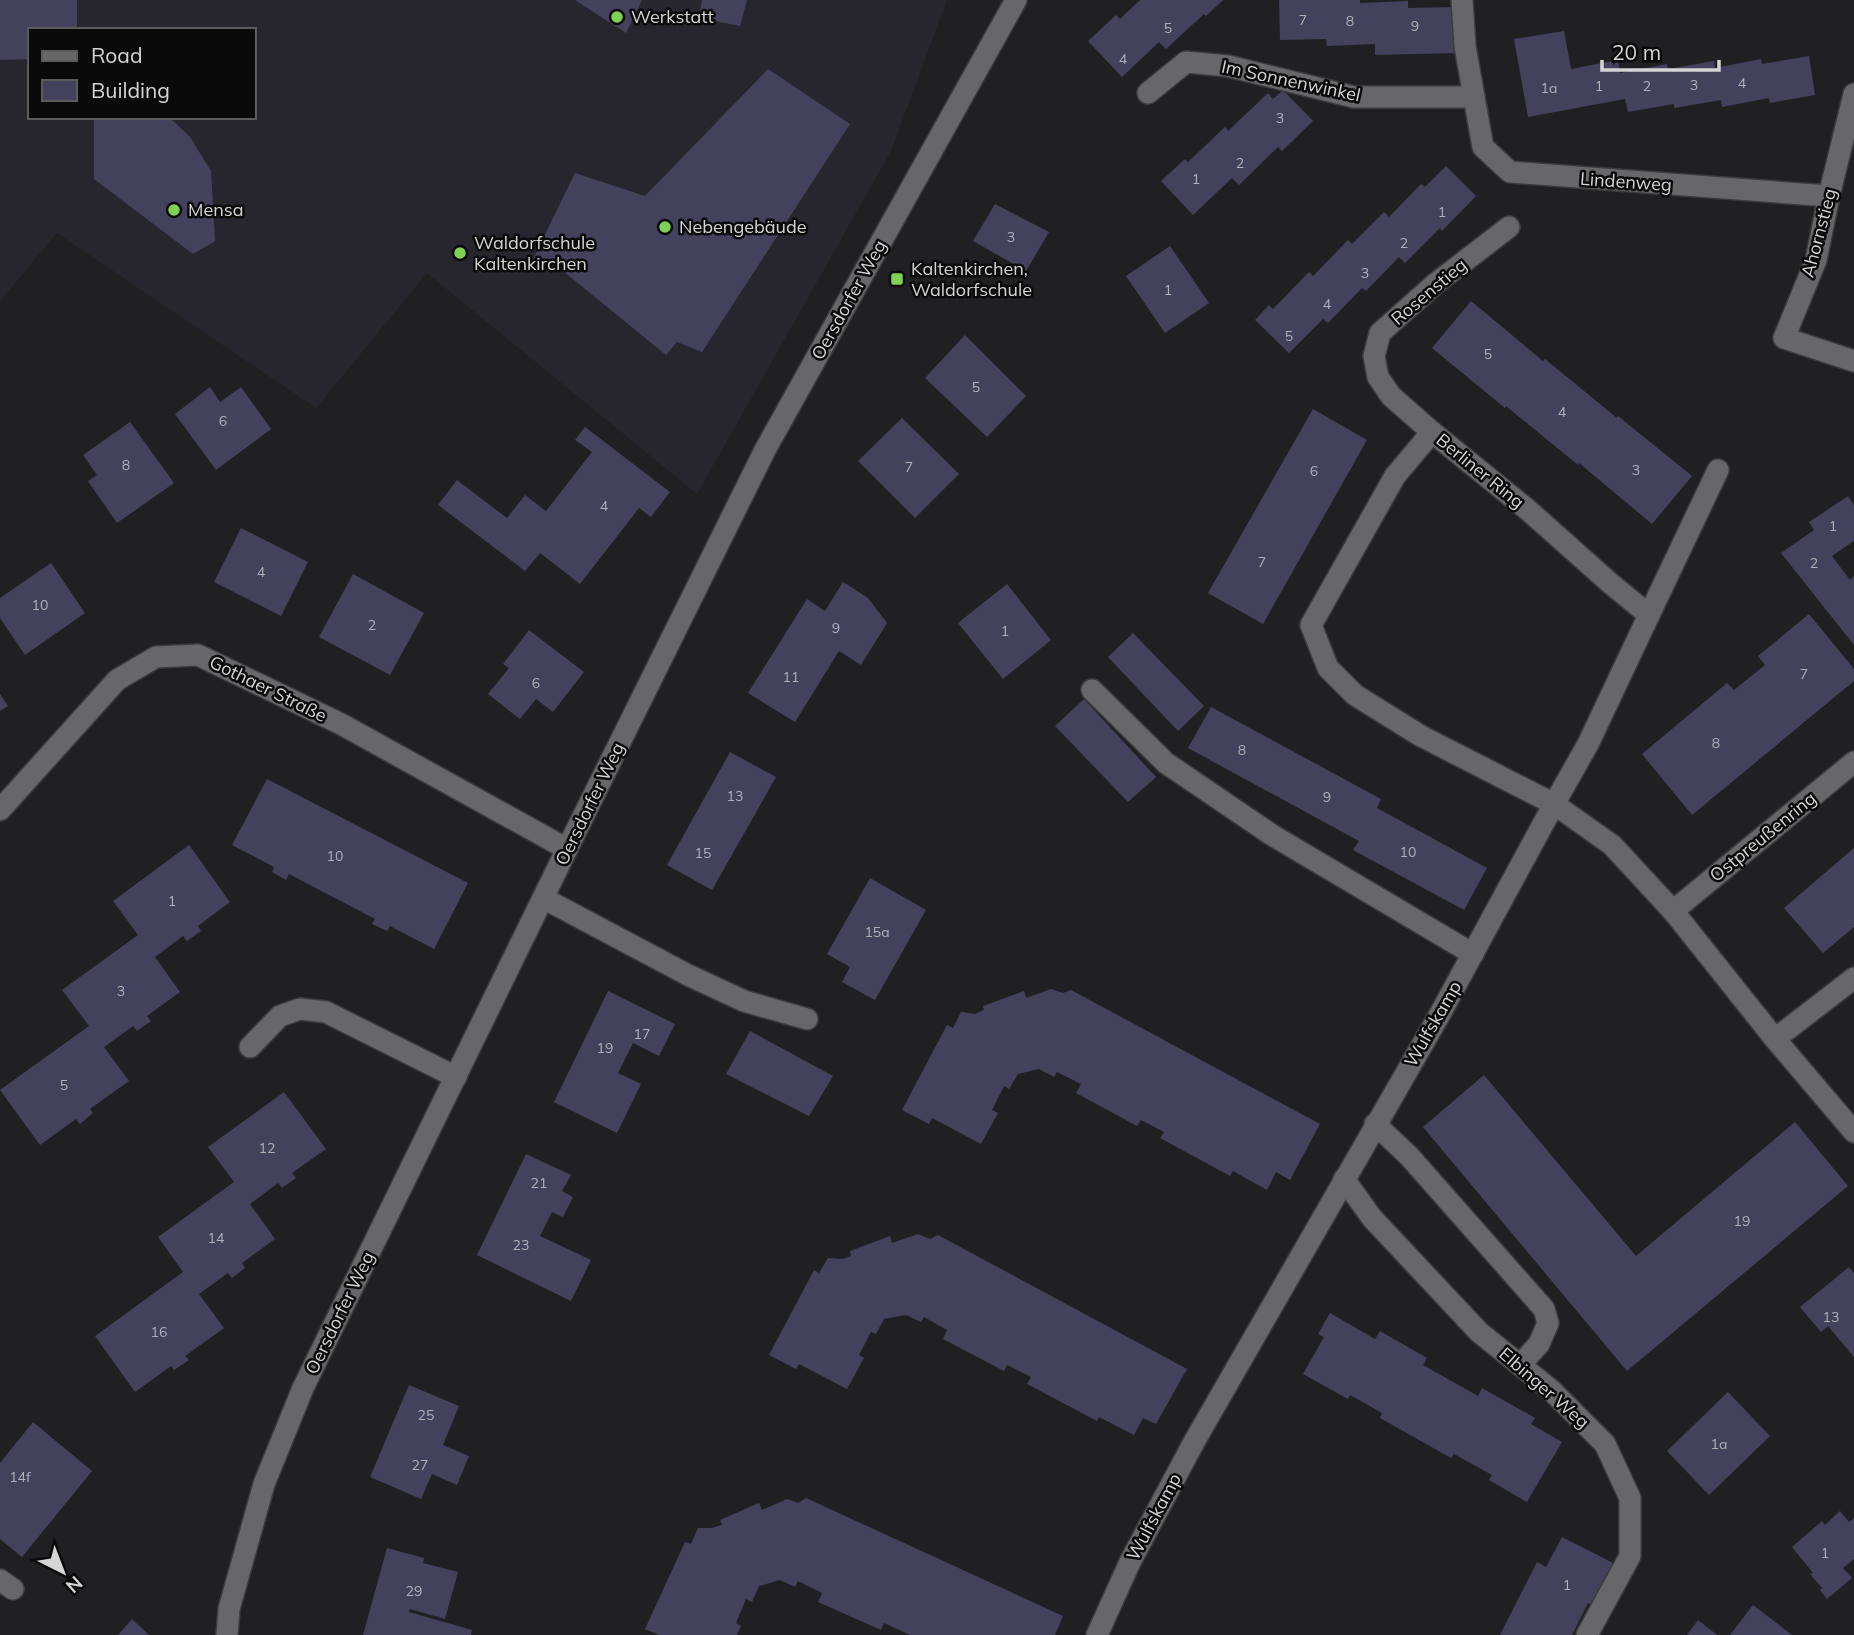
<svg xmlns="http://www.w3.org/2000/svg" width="1854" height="1635" viewBox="0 0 1854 1635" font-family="Mulish,sans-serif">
	<rect width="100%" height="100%" fill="#202022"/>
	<!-- built -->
	<path fill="#27262f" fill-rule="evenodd" d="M0,0H947L891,151L697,494L427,273L316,408L57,233L0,301ZM30,30H254V117H30Z"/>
	<!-- building -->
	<g fill="#44415d">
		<polygon points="0,0 77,0 77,30 30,30 30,59 0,60"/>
		<polygon points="575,0 642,0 626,33"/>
		<polygon points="702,0 747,0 740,26 699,18"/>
		<polygon points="1140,0 1223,0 1206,16 1204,14 1166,49 1159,42 1122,77 1088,41 1116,15 1120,19"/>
		<polygon points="1279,0 1360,0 1360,3 1408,1 1408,8 1455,7 1457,53 1375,55 1375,44 1327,46 1326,39 1280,40"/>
		<polygon points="1564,31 1571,69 1618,60 1620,73 1667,64 1668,69 1714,61 1715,68 1761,59 1762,64 1809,56 1815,95 1770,103 1769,98 1722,107 1721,100 1674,108 1674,104 1628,112 1625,99 1528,117 1514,39"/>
		<polygon points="768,69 850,124 702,352 677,342 666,355 552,262 533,259 575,173 645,196"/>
		<polygon points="1283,90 1313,121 1282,151 1278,147 1239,185 1232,178 1193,215 1161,181 1185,159 1188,162 1225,127 1228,131 1268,93 1273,99"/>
		<polygon points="94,117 169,117 190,137 211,171 215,241 193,254 94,179"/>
		<polygon points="1446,166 1476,196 1442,231 1440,228 1405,263 1399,257 1366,291 1362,288 1328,323 1323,319 1289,353 1255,320 1269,305 1273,309 1309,272 1313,276 1348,240 1352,244 1384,212 1389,217 1421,184 1425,187"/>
		<polygon points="995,204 1049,232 1026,271 973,241"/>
		<polygon points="1170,246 1209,303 1165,333 1126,276"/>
		<polygon points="1471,301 1543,361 1545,359 1617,418 1618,416 1692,476 1652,524 1579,463 1578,465 1506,406 1505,408 1432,348"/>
		<polygon points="965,335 1026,396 987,437 925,378"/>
		<polygon points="210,387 220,402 241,387 271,429 216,470 175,414"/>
		<polygon points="1313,409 1367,440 1263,624 1208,593"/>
		<polygon points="902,418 959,474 915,518 858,461"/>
		<polygon points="130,422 174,483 117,523 88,481 97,475 83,455"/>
		<polygon points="585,427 670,492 651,517 639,508 580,584 540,553 525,571 438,505 457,480 507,518 525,495 546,511 592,452 575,440"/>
		<polygon points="1848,496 1854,505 1854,541 1832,556 1850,580 1854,576 1854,645 1781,553 1814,530 1809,522"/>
		<polygon points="241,528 308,562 281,616 214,582"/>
		<polygon points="51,563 85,613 25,655 0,618 0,598"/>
		<polygon points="353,574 424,613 390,675 319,637"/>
		<polygon points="843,582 868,598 887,623 861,665 839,651 795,722 748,693 807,599 825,611"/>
		<polygon points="1007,584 1051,640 1003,679 958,623"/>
		<polygon points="1809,614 1854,669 1854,681 1692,815 1642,754 1727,683 1734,690 1765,665 1758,656"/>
		<polygon points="529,630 584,672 553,712 536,699 520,719 488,694 509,668 503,664"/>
		<polygon points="1133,633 1204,706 1178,731 1108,657"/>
		<polygon points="0,694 8,706 0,711"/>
		<polygon points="1084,699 1156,777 1128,802 1055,726"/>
		<polygon points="1211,707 1381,799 1377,808 1487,868 1464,910 1353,850 1359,841 1188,748"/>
		<polygon points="730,752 776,777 712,890 667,865"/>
		<polygon points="267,779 468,883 434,949 390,926 387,931 372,924 375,919 289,874 286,880 272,872 274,867 232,845"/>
		<polygon points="189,845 230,902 198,926 201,931 187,941 183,936 155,957 180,992 147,1016 151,1021 137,1031 133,1026 104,1047 129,1081 90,1109 93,1113 80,1124 76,1119 40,1145 0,1090 89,1026 62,990 138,935 113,901"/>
		<polygon points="1854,848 1854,927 1823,953 1784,908"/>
		<polygon points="870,878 926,910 875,1000 842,982 850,967 827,954"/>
		<polygon points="1051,989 1063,993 1071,990 1320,1124 1290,1180 1276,1172 1267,1190 1233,1171 1230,1176 1160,1138 1164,1132 1141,1120 1137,1126 1076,1093 1081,1084 1057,1072 1054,1077 1039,1069 1018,1074 1009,1089 1004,1086 992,1110 998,1113 981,1144 932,1118 929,1124 902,1110 947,1025 953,1028 961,1012 975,1014 984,1010 983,1006 1024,991 1026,998"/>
		<polygon points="608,991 675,1024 659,1056 633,1043 618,1073 641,1084 617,1133 554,1102"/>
		<polygon points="750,1031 833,1076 809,1116 726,1074"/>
		<polygon points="1484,1075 1636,1256 1795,1122 1848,1186 1627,1371 1423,1127"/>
		<polygon points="284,1092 326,1149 292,1173 296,1178 282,1188 278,1183 250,1204 275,1239 242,1263 245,1268 232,1278 228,1273 199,1294 224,1328 185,1356 189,1360 174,1370 171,1366 135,1392 95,1336 183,1272 158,1237 234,1182 208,1147"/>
		<polygon points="526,1154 571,1175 562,1191 573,1197 563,1217 552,1212 540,1236 591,1260 571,1301 477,1255"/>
		<polygon points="918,1234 930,1239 938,1235 1187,1369 1156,1424 1143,1418 1134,1435 1099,1417 1097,1421 1027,1384 1031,1377 1007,1365 1004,1371 943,1339 947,1330 924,1317 921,1322 906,1315 884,1319 876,1334 871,1332 859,1355 864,1358 847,1389 799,1364 796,1369 769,1355 814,1270 819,1273 828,1258 842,1259 851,1256 850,1251 890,1236 892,1243"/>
		<polygon points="1849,1267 1854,1273 1854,1357 1828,1326 1821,1332 1800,1307"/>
		<polygon points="1330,1313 1375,1339 1380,1331 1427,1358 1423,1365 1478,1396 1482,1388 1535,1418 1531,1424 1562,1442 1527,1502 1489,1480 1492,1475 1454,1454 1451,1458 1380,1418 1382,1413 1350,1395 1348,1399 1303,1374 1324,1337 1318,1334"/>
		<polygon points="409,1385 459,1406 443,1445 469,1456 457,1485 432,1474 421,1499 370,1477"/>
		<polygon points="1728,1392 1770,1436 1709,1495 1667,1451"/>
		<polygon points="33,1422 92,1471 22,1557 0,1539 0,1463"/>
		<polygon points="806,1498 1063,1616 1055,1635 910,1635 884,1623 881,1630 818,1602 822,1593 798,1581 795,1587 780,1580 759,1586 752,1602 746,1599 736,1623 741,1626 737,1635 659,1635 645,1629 685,1542 691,1544 698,1528 712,1528 722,1525 720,1520 759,1503 762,1510 787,1499 798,1503"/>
		<polygon points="1840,1511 1849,1522 1854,1518 1854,1559 1843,1568 1852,1578 1827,1599 1820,1590 1822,1588 1810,1574 1813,1573 1792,1547 1822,1521 1825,1525"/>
		<polygon points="1562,1537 1619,1566 1597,1608 1588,1603 1572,1635 1500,1635 1537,1562 1546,1567"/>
		<polygon points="387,1548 424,1558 423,1563 458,1572 445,1619 410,1609 409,1612 472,1630 471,1635 363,1635"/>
		<polygon points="1753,1605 1792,1635 1730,1635"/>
		<polygon points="132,1619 149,1635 118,1635"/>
		<polygon points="1698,1620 1717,1635 1687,1635"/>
	</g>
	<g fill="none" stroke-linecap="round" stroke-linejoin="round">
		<!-- minor casing -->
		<g stroke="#3b3a3c" stroke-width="24">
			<g id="minor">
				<polyline points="1148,93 1186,62 1228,66 1354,97 1474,97 1465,46 1462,0"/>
				<polyline points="1854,94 1829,196 1816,260 1784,338 1854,361"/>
				<polyline points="1474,97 1483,147 1510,172 1829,196"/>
				<polygon points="1432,432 1528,510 1610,583 1649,615 1588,744 1554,804 1421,736 1355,695 1328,668 1311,625 1395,476"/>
				<polyline points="1432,432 1391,396 1378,377 1374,356 1380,333 1435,284 1509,227"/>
				<polyline points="1649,615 1718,470"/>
				<polyline points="1092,690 1166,763 1272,835 1473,954"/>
				<polyline points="0,810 117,680 156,657 198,655 341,724 567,849"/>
				<polyline points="543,898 688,975 744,1001 807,1019"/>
				<polyline points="1673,911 1854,762"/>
				<polyline points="1775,1039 1854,978"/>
				<polyline points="250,1047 280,1016 300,1009 326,1012 456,1077"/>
				<polyline points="1375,1124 1409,1156 1544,1309 1548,1323 1539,1344 1520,1365"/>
				<polyline points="1344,1179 1372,1218 1479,1332 1551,1390 1605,1444 1630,1498 1630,1556 1587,1635"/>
				<polyline points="0,1580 13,1589"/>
				<polyline points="227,1635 229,1609 264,1484 303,1388 567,849 765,450 1016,0"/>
				<polyline points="1097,1635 1130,1562 1194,1442 1440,1014 1554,804 1612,845 1673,911 1775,1039 1854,1132"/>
			</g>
		</g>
		<!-- minor -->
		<use href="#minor" stroke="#67676a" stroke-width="21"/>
	</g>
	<!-- markers -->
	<g fill="#7dd154" stroke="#0a0a0b" stroke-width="2.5">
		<circle cx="617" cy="17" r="7"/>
		<circle cx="174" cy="210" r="7"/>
		<circle cx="665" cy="227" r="7"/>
		<circle cx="460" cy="253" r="7"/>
		<rect x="890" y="272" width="14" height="14" rx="3.5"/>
	</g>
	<g text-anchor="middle" stroke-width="5" stroke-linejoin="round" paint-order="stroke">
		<!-- number labels -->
		<g font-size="14" fill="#b1b0b8">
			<text x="1303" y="25">7</text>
			<text x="1350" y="26">8</text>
			<text x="1415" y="31">9</text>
			<text x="1168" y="33">5</text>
			<text x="1123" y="64">4</text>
			<text x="1742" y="88">4</text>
			<text x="1694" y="90">3</text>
			<text x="1599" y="91">1</text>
			<text x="1647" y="91">2</text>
			<text x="1549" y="93">1a</text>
			<text x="1280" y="123">3</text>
			<text x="1240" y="168">2</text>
			<text x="1196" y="184">1</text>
			<text x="1442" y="217">1</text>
			<text x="1011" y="242">3</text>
			<text x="1404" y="248">2</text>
			<text x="1365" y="278">3</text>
			<text x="1168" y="295">1</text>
			<text x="1327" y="309">4</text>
			<text x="1289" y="341">5</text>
			<text x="1488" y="359">5</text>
			<text x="976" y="392">5</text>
			<text x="1562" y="417">4</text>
			<text x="223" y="426">6</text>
			<text x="126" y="470">8</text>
			<text x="909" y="472">7</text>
			<text x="1636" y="475">3</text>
			<text x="1314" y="476">6</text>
			<text x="604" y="511">4</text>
			<text x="1833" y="531">1</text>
			<text x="1262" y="567">7</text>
			<text x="1814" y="568">2</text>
			<text x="261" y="577">4</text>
			<text x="40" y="610">10</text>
			<text x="372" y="630">2</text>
			<text x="836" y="633">9</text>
			<text x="1005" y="636">1</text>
			<text x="1804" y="679">7</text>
			<text x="791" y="682">11</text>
			<text x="536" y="688">6</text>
			<text x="1716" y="748">8</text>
			<text x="1242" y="755">8</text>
			<text x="735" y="801">13</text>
			<text x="1327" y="802">9</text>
			<text x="1408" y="857">10</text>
			<text x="703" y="858">15</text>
			<text x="335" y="861">10</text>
			<text x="172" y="906">1</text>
			<text x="877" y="937">15a</text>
			<text x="121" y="996">3</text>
			<text x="642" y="1039">17</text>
			<text x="605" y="1053">19</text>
			<text x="64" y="1090">5</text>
			<text x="267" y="1153">12</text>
			<text x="539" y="1188">21</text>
			<text x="1742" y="1226">19</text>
			<text x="216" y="1243">14</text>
			<text x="521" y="1250">23</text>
			<text x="1831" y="1322">13</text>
			<text x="159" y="1337">16</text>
			<text x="426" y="1420">25</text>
			<text x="1719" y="1449">1a</text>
			<text x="420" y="1470">27</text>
			<text x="20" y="1482">14f</text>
			<text x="1825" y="1558">1</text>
			<text x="1567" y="1590">1</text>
			<text x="414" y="1596">29</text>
		</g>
		<!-- poi labels -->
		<g font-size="18" fill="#d5d5d6" stroke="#0a0a0b" text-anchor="start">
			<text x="631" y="23">Werkstatt</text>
			<text x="188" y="216">Mensa</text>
			<text x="679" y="233">Nebengebäude</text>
			<text x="474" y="249">Waldorfschule<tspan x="474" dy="21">Kaltenkirchen</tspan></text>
			<text x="911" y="275">Kaltenkirchen,<tspan x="911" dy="21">Waldorfschule</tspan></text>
		</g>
		<!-- street labels -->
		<g font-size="18" fill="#d5d5d6" stroke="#0a0a0b">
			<text transform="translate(1291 81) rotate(12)" y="6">Im Sonnenwinkel</text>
			<text transform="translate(1626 182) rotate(4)" y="6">Lindenweg</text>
			<text transform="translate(1819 233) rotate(-75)" y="6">Ahornstieg</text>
			<text transform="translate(1429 292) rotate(-40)" y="6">Rosenstieg</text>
			<text transform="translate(849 300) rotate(-61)" y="6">Oersdorfer Weg</text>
			<text transform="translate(1480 471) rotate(39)" y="6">Berliner Ring</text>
			<text transform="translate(268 689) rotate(26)" y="6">Gothaer Straße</text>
			<text transform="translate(590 804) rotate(-64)" y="6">Oersdorfer Weg</text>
			<text transform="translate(1763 837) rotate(-39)" y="6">Ostpreußenring</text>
			<text transform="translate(1433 1024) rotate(-60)" y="6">Wulfskamp</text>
			<text transform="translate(340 1313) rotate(-64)" y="6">Oersdorfer Weg</text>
			<text transform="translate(1544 1388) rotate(41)" y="6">Elbinger Weg</text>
			<text transform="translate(1154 1517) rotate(-62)" y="6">Wulfskamp</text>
		</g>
	</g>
	<!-- legend -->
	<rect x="28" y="28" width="228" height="91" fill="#0a0a0b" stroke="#5b5b5c" stroke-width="2"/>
	<rect x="42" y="51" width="35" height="10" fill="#67676a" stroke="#5b5b5c" stroke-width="2"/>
	<text x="91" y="63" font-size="21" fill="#d5d5d6">Road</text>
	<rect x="42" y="80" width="35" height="21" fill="#44415d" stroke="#5b5b5c" stroke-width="2"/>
	<text x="91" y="98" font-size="21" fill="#d5d5d6">Building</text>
	<!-- north arrow -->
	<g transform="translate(63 1572) rotate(138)" stroke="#0a0a0b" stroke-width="5" paint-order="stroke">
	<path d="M0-5L12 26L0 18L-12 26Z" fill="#d5d5d6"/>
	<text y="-10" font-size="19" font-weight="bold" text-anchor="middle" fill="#d5d5d6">N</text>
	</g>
	<!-- scale -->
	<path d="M1602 60v10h117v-10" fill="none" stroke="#d5d5d6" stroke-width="3.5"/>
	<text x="1612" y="60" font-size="21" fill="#d5d5d6" stroke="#0a0a0b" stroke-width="5" paint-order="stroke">20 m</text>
</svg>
